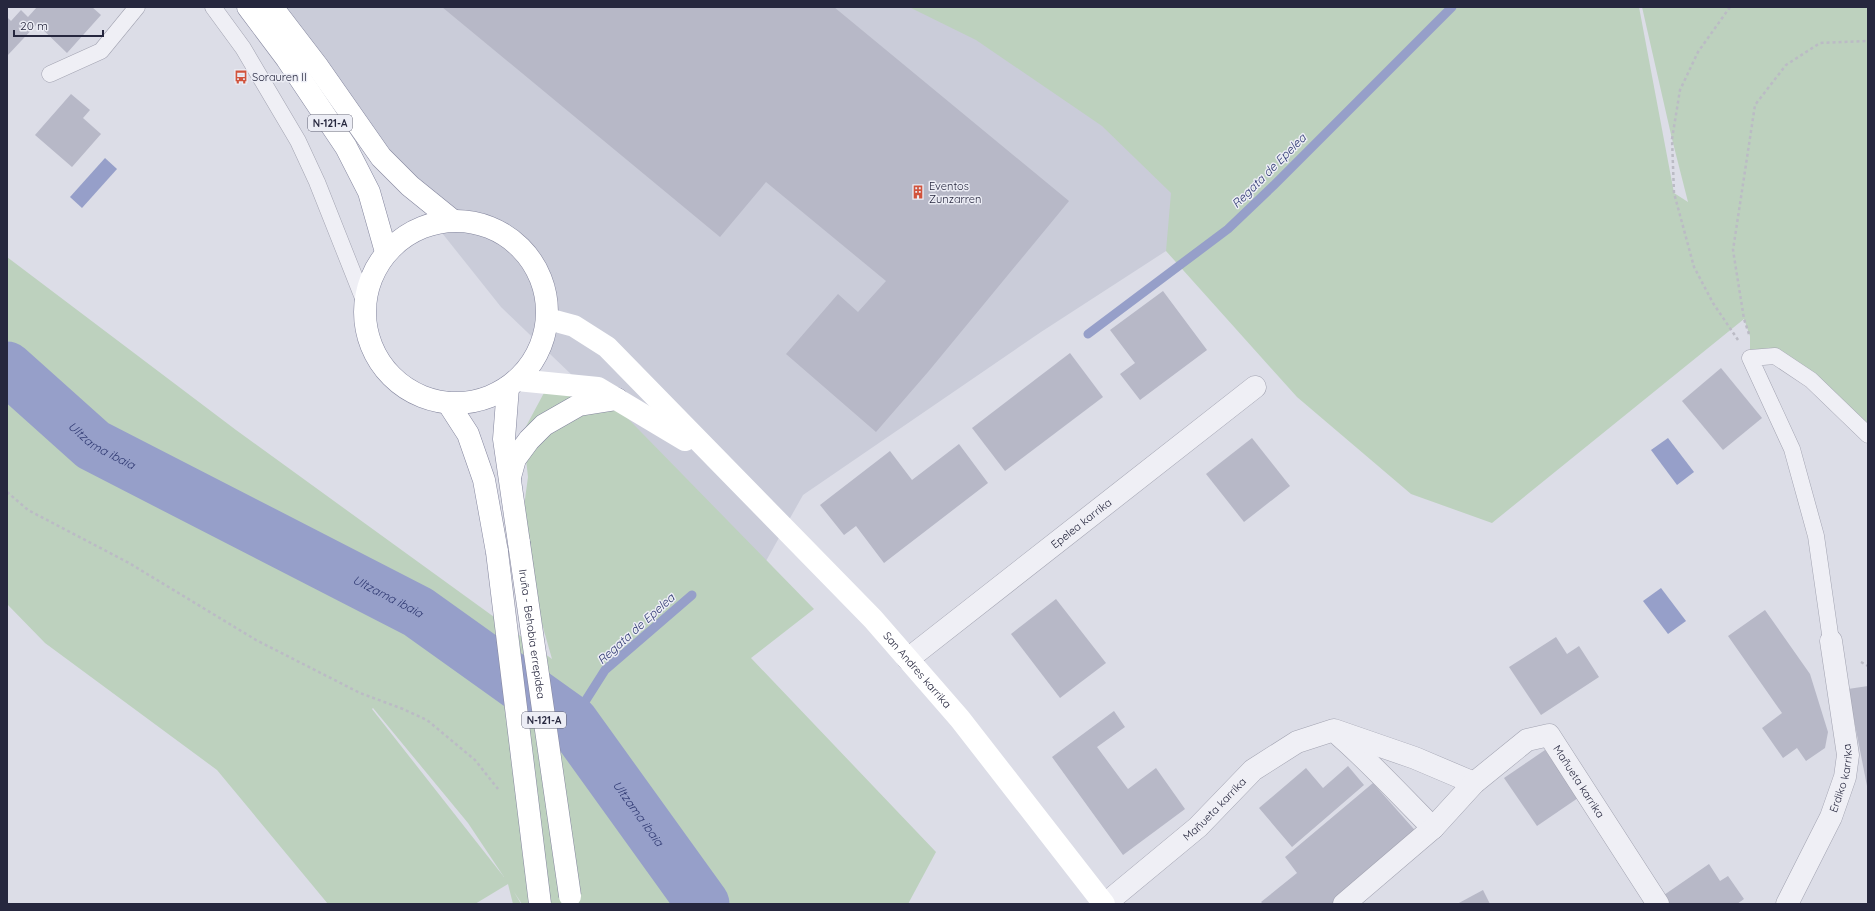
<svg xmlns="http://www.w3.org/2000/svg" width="1875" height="911" viewBox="0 0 1875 911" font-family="Quicksand,sans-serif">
	<rect width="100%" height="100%" fill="#dcdde7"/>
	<!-- built -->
	<polygon fill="#caccd9" points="262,7 1081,7 1236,193 1166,251 1041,332 803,495 766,561 501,307"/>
	<!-- green -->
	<g fill="#bdd1be" fill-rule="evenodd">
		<polygon points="909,7 1639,7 1674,193 1688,202 1672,139 1642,7 1868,7 1868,435 1775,356 1750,358 1750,336 1744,319 1492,523 1411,494 1297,397 1166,251 1171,193 1102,126 976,40"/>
		<path d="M7,257L236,430L552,659L519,543L528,477L523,432L545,391L598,388L814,609L751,658L936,852L908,904H522L514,892L521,904H513L508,884L475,904H328L217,770L45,643L7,604ZM373,708L468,823L504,877L372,709Z"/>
	</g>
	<!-- water -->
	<g fill="#969fc9">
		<polygon points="105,158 117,169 82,208 70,197"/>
		<polygon points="1668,438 1694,472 1677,485 1651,450"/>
		<polygon points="1661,588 1686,621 1668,634 1643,601"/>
	</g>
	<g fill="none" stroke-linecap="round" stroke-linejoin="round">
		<!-- stream -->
		<g stroke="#969fc9" stroke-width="9">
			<polyline points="1088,334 1228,229 1273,186 1452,7"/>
			<polyline points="572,722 605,670 692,595"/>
		</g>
		<!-- river -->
		<path stroke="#969fc9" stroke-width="53" id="s1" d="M7,368L93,445L418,612L572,722L703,904"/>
	</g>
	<!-- building -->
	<g fill="#b7b8c7">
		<polygon points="37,7 92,7 101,15 67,53 37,24 7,56 7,17 11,21 21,10 28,17"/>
		<polygon points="442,7 834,7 1069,201 928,372 876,432 786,354 838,294 858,312 886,281 766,182 720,237"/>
		<polygon points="71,94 90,110 83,118 101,134 72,167 35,135"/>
		<polygon points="1163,291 1207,350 1140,400 1120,374 1135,363 1110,330"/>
		<polygon points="1070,353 1103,397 1005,471 972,428"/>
		<polygon points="1721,368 1762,418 1723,450 1682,401"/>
		<polygon points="1252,438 1290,486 1244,522 1206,474"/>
		<polygon points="959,444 988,483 884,563 856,526 844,535 820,505 890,451 912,480"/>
		<polygon points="1056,599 1106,663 1060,698 1011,634"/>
		<polygon points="1765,610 1810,674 1828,732 1825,748 1806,761 1797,748 1783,758 1762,728 1782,713 1728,636"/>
		<polygon points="1556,637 1567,654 1579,646 1599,677 1541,715 1509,667"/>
		<polygon points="1868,686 1868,786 1867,786 1848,689"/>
		<polygon points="1114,711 1125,727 1097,747 1128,789 1156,768 1185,809 1123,855 1052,757"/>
		<polygon points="1545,750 1578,798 1537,826 1504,778"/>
		<polygon points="1348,766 1364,785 1292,847 1259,808 1306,768 1323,788"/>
		<polygon points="1373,783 1420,836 1338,904 1263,904 1261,902 1297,873 1285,857"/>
		<polygon points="1709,864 1720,881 1728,876 1744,899 1737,904 1670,904 1664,895"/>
		<polygon points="1483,890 1490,904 1457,904"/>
	</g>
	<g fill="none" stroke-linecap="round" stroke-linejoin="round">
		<!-- lane casing -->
		<g stroke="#a2a3b1" stroke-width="17">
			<g id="lane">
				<polyline points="213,7 243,48 298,141 317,182 365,303"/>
				<polyline points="50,74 101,51 137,7"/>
				<polyline points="1831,641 1816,536 1792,449 1750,358 1775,356 1811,380 1868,435"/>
			</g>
		</g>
		<!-- street casing -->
		<g stroke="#a2a3b1" stroke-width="23">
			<g id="street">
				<path id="s2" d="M908,659L1255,387"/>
				<path d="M1340,736C1373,765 1402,797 1433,828"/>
				<path id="s3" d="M1105,904L1198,827L1253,770L1297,742L1334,730L1415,758L1474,783"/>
				<path id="s4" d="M1344,904L1433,828L1474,783L1527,740L1549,735L1658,904"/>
				<path id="s5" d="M1787,904L1831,817L1845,777L1848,755L1831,641"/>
			</g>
		</g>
		<!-- highway casing -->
		<g stroke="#84869e" stroke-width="23">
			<g id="highway">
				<polyline points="248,7 287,59 346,147 369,192 386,252"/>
				<polyline points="272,7 318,67 381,157 410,186 452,220"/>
				<circle cx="456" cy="312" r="91"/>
				<polyline points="508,387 504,439 519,543"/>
				<polyline points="448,403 468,434 484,480 497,552"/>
				<polyline points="510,477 515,459 529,440 544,425 579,405 617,399"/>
			</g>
		</g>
		<!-- path -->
		<g stroke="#bbbbc5" stroke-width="2.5" stroke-dasharray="3 3" stroke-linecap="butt">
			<polyline points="1730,7 1698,52 1680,90 1672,139 1674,193 1694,267 1713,303 1738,340"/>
			<polyline points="1749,334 1744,319 1733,250 1755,105 1786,65 1820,43 1868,41"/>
			<polyline points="7,492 28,510 129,563 256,640 360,693 403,709 427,720 475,760 498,789"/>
			<polyline points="1861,662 1868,666"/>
		</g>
		<!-- lane -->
		<use href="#lane" stroke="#efeff5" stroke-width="16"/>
		<!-- street -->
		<use href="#street" stroke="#efeff5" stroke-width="22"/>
		<!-- secondary -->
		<g stroke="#fff" stroke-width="22">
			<path id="s6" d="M548,319L574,326L607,347L873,619L960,719L1104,904"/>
			<polyline points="517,380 598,388 685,440"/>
		</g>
		<!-- highway -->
		<use href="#highway" stroke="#fff" stroke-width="22"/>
		<!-- highway-bridge casing -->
		<g stroke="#84869e" stroke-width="23" stroke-linecap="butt">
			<g id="highway-bridge">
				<path id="s7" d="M519,543L570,896"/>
				<polyline points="497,552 540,904"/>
			</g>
		</g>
		<!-- highway-bridge -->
		<use href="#highway-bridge" stroke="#fff" stroke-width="22"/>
	</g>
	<!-- icons -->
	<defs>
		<g id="bus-bare" transform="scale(1.08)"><path d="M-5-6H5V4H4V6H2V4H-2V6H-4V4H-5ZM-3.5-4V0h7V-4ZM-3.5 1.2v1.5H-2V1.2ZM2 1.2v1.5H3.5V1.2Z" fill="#d1533c" stroke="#ecedf5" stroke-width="2.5" paint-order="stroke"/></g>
		<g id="building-bare" transform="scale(1.08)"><path d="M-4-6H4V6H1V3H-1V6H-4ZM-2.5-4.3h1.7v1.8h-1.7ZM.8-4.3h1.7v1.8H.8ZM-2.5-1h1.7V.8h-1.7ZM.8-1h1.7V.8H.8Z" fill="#d1533c" stroke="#ecedf5" stroke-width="2.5" paint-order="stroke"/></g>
	</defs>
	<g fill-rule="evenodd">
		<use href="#bus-bare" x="241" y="77"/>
		<use href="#building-bare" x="918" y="192"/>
	</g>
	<g text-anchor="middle" stroke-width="3" stroke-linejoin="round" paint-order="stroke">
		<!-- shield labels -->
		<g fill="#ecedf5" stroke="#616275" stroke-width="1">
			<rect x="308" y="115" width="44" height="16" rx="3"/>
			<rect x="522" y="712" width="44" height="16" rx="3"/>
		</g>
		<g font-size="10" font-weight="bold" fill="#26273e">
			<text x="330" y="127">N-121-A</text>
			<text x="544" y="724">N-121-A</text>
		</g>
		<!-- poi labels -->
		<g font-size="11" fill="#26273e" stroke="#ecedf5" text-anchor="start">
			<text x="252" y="81">Sorauren II</text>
			<text x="929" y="190">Eventos<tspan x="929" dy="13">Zunzarren</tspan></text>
		</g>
		<!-- street labels -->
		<g font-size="11" fill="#26273e" stroke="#ecedf5">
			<text dy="4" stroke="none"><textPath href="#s2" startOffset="220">Epelea karrika</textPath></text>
			<text dy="4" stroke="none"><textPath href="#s7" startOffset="92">Iruña - Behobia errepidea</textPath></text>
			<text dy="4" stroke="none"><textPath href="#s6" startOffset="514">San Andres karrika</textPath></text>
			<text dy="4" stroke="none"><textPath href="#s5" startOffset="138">Erdiko karrika</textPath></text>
			<text dy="4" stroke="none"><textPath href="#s4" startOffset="324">Mañueta karrika</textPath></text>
			<text dy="4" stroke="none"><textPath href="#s3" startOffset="145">Mañueta karrika</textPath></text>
		</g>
		<!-- water labels -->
		<g font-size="12" font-style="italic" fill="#2f3972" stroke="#ecedf5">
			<text transform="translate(1269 171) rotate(-45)" y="4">Regata de Epelea</text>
			<text dy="4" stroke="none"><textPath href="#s1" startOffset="123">Ultzama ibaia</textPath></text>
			<text dy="4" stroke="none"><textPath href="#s1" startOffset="447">Ultzama ibaia</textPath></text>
			<text transform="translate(636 629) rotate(-42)" y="4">Regata de Epelea</text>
			<text dy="4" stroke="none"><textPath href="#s1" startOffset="783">Ultzama ibaia</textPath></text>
		</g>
	</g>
	<!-- border -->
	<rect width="1875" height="911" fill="none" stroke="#26273e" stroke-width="16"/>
	<!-- scale -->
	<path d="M14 30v6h89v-6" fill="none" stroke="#26273e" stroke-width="2"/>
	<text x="20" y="30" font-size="12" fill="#26273e" stroke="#ecedf5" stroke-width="3" paint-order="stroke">20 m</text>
</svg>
